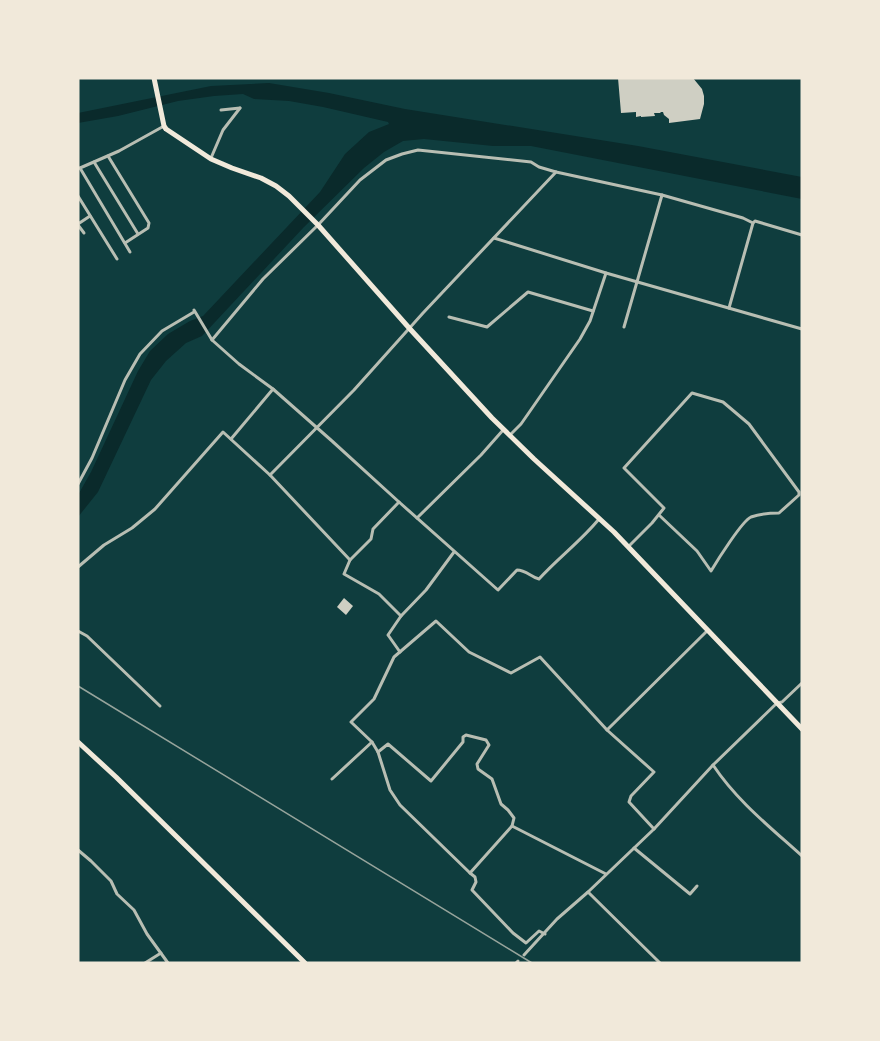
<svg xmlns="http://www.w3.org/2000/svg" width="880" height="1041" viewBox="0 0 880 1041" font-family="'Noto Sans',sans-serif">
	<rect width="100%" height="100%" fill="#0f3d3e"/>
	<!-- water -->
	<polygon fill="#0a2a2b" points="269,83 329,93 405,109 638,146 802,177 802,199 531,146 493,146 424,139 403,141 384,152 364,168 304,227 202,336 186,343 166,361 151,380 98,492 78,517 78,495 91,472 138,371 150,351 168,334 190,321 203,316 320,192 345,154 369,132 389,124 388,122 323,107 289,101 254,99 243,94 214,96 178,101 118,116 78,123 78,113 211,86"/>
	<!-- building -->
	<g fill="#cfcfc3">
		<polygon points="618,78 693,78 702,89 704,96 704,104 700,119 669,123 669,119 664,115 663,112 661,112 660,113 654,113 655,116 641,117 641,116 636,117 636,112 621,113"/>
		<polygon points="344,598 353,606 346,615 337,607"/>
	</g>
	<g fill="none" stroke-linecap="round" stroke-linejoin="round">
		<!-- minor -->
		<g stroke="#b8beb3" stroke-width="3">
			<polyline points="221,110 240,108"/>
			<polyline points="108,156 149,223 148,228 125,243"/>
			<polyline points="211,158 223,130 240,108"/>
			<polyline points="94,162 138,234"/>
			<polyline points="80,168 130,252"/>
			<polyline points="80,168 119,151 164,126"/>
			<polyline points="556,172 662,195 743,218 753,223"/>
			<polyline points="78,196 117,259"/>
			<polyline points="78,224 90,216"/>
			<polyline points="78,225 84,233"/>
			<polyline points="494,238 606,273 802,329"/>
			<polyline points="729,308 753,223 755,221 802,235"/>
			<path d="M194,310L212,340L239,364L273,389L332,441L399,502L498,590L517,570C526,570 531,577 539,579C558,558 581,541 599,519"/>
			<polyline points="449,317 487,327 528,292 593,311"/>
			<polyline points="624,327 662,195"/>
			<polyline points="212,340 263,279 318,225 360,180 386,160 402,154 418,150 531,162 539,167 556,172 423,313 354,390 270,475"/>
			<polyline points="510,435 521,424 528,414 580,339 590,321 606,273"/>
			<polyline points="231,439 273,389"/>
			<polyline points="78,484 92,458 125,380 140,354 162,331 194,312"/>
			<polyline points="417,518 481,455 504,429"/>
			<path d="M629,546L652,523L664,508L624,468L692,393L723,402L749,424L799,492V495L779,513C770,513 760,514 751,517C742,521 717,561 711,571L697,551L659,515"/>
			<polyline points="350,560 371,539 373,529 399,502"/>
			<polyline points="78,567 104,545 132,528 155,509 223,432 270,475 350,560 344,574 379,594 401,616 388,635 400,652"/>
			<polyline points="401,616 426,590 454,552"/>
			<polyline points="78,631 87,636 160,706"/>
			<path d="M802,683L782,702L777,703L713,765C737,801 770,827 802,856"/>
			<polyline points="607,730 707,631"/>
			<polyline points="378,752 388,744 431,781 463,742 463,737 466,735 486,740 489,745 477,764 478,769 492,779 501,804 508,810 514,818 512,826"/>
			<polyline points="332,779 372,742"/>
			<polyline points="654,829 713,765"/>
			<polyline points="634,848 690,894 697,886"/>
			<polyline points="78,850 91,861 111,881 117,894 134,910 147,934 168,963"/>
			<polyline points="470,873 475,877 476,882 472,890 513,933 526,943 539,931 545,934"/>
			<polyline points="588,892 660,963"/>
			<polyline points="524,955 557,919 588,892 654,829 629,802 631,796 654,772 607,730 540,657 511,673 469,652 436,621 394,657 374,699 351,722 372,742 378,752 390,790 400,805 470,873 512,826 606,874"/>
			<polyline points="145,963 161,953"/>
			<polyline points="516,963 518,961"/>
		</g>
		<!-- trunk -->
		<g stroke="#f1e9da" stroke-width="5">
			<polyline points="154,78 164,126 166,129 211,159 232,168 261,178 276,186 289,196 318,225 410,329 492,418 534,459 614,532 802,729"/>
			<polyline points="78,742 116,777 305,963"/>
		</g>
		<!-- rail -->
		<polyline stroke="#97a49c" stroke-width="1.5" points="78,686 532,963"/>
	</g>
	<!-- border -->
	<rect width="880" height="1041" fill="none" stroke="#f1e9da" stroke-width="159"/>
</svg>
